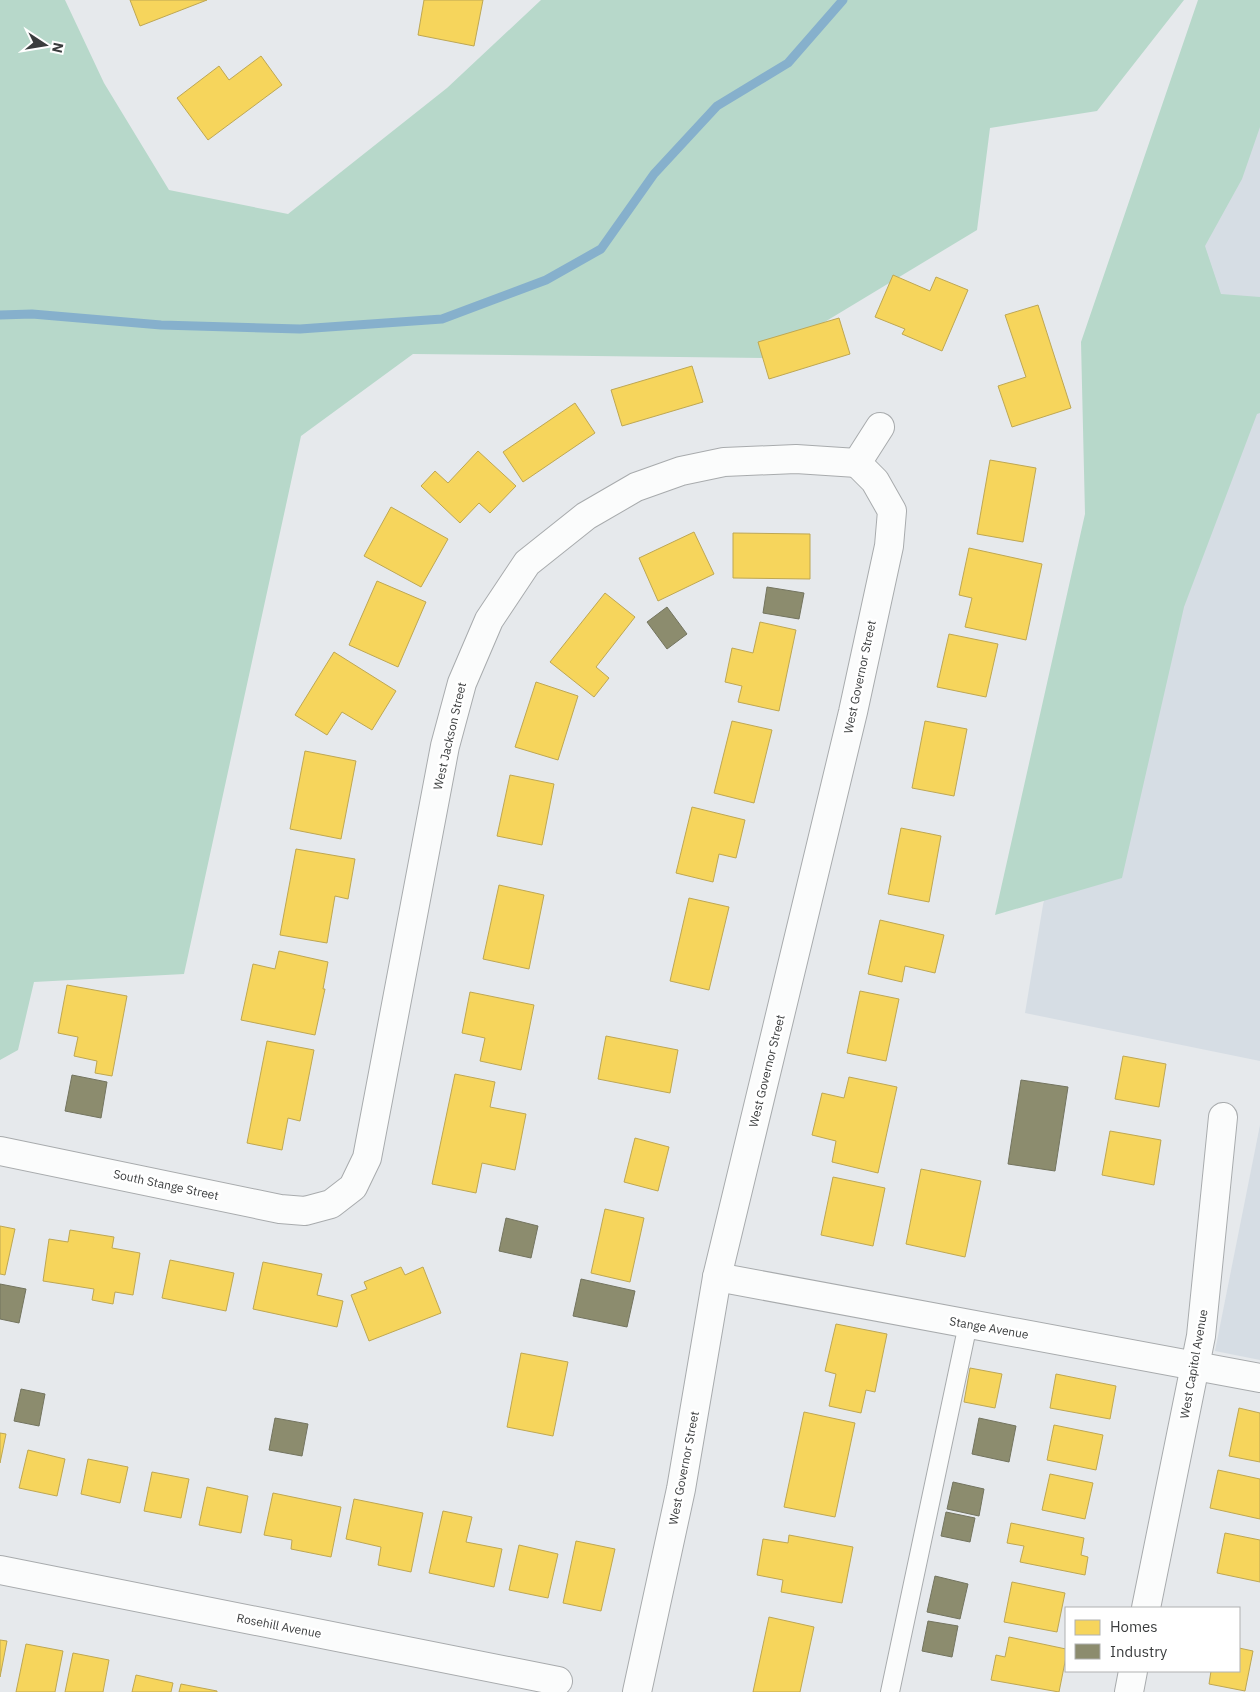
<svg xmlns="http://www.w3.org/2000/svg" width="1260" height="1692" viewBox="0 0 1260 1692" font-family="'IBM Plex Sans',sans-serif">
	<rect width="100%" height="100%" fill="#e6e9ec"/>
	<!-- built -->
	<g fill="#d6dde4">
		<polygon points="1260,66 1260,1061 1025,1013 1043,905 1192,234"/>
		<polygon points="1260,1125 1260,1360 1215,1351"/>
	</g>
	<!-- green -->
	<g fill="#b7d8ca">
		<polygon points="0,0 65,0 104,83 169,190 288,214 447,88 541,0 1184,0 1097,111 990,128 977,230 765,358 413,354 301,436 184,974 34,982 18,1050 0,1060"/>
		<polygon points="1198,0 1260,0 1260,127 1242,179 1205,246 1221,294 1260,297 1260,413 1257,414 1184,607 1122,878 995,915 1085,514 1081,342"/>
	</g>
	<!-- homes -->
	<g fill="#f6d55c" stroke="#bea753">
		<polygon points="130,0 207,0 140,26"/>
		<polygon points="424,0 483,0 474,46 418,35"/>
		<polygon points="261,56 282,85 208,140 177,98 219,66 229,80"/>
		<polygon points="893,275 930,291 936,277 968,290 942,351 902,334 905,329 875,317"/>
		<polygon points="1038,305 1071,408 1012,427 998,386 1026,377 1005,315"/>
		<polygon points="839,318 850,354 769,379 758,342"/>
		<polygon points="692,366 703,402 622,426 611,390"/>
		<polygon points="575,403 595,433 523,482 503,452"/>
		<polygon points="478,451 516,486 490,513 479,503 460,523 421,486 435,471 448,483"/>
		<polygon points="990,460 1036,468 1023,542 977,534"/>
		<polygon points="391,507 448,539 421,587 364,556"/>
		<polygon points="694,532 714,574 658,601 639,558"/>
		<polygon points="733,533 810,534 810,579 733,578"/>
		<polygon points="969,548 1042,564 1026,640 965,627 972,598 959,595"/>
		<polygon points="377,581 426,602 398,667 349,645"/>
		<polygon points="605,593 635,617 596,667 609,678 594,697 550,662"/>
		<polygon points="760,622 796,630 779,711 738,702 742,686 725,682 732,648 753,653"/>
		<polygon points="949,634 998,644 986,697 937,687"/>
		<polygon points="334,652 396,691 372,730 342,712 327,735 295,715"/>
		<polygon points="536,682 578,696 558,760 515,747"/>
		<polygon points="732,721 772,730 754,803 714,793"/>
		<polygon points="925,721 967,729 954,796 912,788"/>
		<polygon points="305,751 356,761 341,839 290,829"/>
		<polygon points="510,775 554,784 542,845 497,836"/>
		<polygon points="692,807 745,820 736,858 719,854 713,882 676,873"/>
		<polygon points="901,828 941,836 929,902 888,894"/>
		<polygon points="296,849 355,859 348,899 335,896 327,943 280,935"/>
		<polygon points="499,885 544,895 529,969 483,959"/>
		<polygon points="689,898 729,907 709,990 670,981"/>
		<polygon points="880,920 944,935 935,973 905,966 902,982 868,974"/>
		<polygon points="279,951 328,962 323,989 325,989 315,1035 241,1020 253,964 275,969"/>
		<polygon points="67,985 127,996 112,1076 95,1073 97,1061 74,1056 78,1037 58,1033"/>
		<polygon points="860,991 899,999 886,1061 847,1053"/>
		<polygon points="470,992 534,1005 521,1070 480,1061 485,1038 462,1033"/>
		<polygon points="606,1036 678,1050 670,1093 598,1079"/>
		<polygon points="267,1041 314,1050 300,1121 288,1118 282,1150 247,1143"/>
		<polygon points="1123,1056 1166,1064 1159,1107 1115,1099"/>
		<polygon points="455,1074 495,1082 490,1107 526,1114 515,1170 482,1163 476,1193 432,1184"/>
		<polygon points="849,1077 897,1087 878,1173 832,1162 836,1141 812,1135 822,1093 844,1098"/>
		<polygon points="1110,1131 1161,1140 1154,1185 1102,1175"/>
		<polygon points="635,1138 669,1147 658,1191 624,1182"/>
		<polygon points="921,1169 981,1181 965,1257 906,1244"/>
		<polygon points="833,1177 885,1188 873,1246 821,1235"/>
		<polygon points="605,1209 644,1218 630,1282 591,1273"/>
		<polygon points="0,1226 15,1229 5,1275 0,1274"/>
		<polygon points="70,1230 114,1237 112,1248 140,1253 133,1295 115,1292 113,1304 92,1300 94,1289 43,1281 49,1239 68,1242"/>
		<polygon points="170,1260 234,1273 226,1311 162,1298"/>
		<polygon points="263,1262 322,1274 317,1295 343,1301 337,1327 253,1309"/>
		<polygon points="401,1267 405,1275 423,1267 441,1313 369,1341 351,1295 367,1289 364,1282"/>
		<polygon points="836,1324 887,1334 875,1392 866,1390 861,1413 829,1406 836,1374 825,1371"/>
		<polygon points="521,1353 568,1362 553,1436 507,1427"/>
		<polygon points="970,1368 1002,1374 995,1408 964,1402"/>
		<polygon points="1056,1374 1116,1386 1110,1419 1050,1408"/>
		<polygon points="1239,1408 1260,1413 1260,1462 1229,1456"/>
		<polygon points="804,1412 855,1423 835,1517 784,1507"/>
		<polygon points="1054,1425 1103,1435 1096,1470 1047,1460"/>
		<polygon points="0,1433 6,1434 0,1463"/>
		<polygon points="28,1450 65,1459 57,1496 19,1488"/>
		<polygon points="88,1459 128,1467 120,1503 81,1494"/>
		<polygon points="1218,1470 1260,1479 1260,1519 1210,1508"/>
		<polygon points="152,1472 189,1479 181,1518 144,1511"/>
		<polygon points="1050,1474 1093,1483 1085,1519 1042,1510"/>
		<polygon points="207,1487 248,1496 241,1533 199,1525"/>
		<polygon points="273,1493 341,1507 331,1557 291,1549 292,1540 264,1535"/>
		<polygon points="354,1499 423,1513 411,1572 378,1565 381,1547 346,1539"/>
		<polygon points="443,1511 472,1517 466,1542 502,1549 494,1587 429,1573"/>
		<polygon points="1011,1523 1084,1538 1081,1555 1088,1557 1085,1575 1020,1562 1024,1546 1007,1543"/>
		<polygon points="1225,1533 1260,1540 1260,1582 1217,1573"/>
		<polygon points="789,1535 853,1547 842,1603 781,1592 783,1580 757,1575 763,1539 788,1543"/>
		<polygon points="576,1541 615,1549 601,1611 563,1603"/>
		<polygon points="519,1545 558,1554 548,1598 509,1590"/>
		<polygon points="1012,1582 1065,1593 1057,1632 1004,1622"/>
		<polygon points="769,1617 814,1627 800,1692 753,1692"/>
		<polygon points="1009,1637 1066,1649 1066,1657 1059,1692 991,1680 996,1655 1005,1657"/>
		<polygon points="0,1640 7,1641 0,1677"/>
		<polygon points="26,1644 63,1651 55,1692 16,1692"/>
		<polygon points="1239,1648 1253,1651 1245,1691 1209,1684 1211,1671 1239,1671"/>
		<polygon points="73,1653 109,1660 103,1692 65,1692"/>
		<polygon points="136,1675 173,1683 171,1692 132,1692"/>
		<polygon points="181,1684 217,1691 217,1692 179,1692"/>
	</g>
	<!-- industry -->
	<g fill="#8c8c6e" stroke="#73745f">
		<polygon points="767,587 804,593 799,619 763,613"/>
		<polygon points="667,607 687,634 667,649 647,622"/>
		<polygon points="72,1075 107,1082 101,1118 65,1111"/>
		<polygon points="1021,1080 1068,1087 1055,1171 1008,1164"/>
		<polygon points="506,1218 538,1226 531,1258 499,1251"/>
		<polygon points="581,1279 635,1291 627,1327 573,1316"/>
		<polygon points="0,1284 26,1289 19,1323 0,1319"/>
		<polygon points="21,1389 45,1394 39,1426 14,1421"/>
		<polygon points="275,1418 308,1424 302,1456 269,1450"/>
		<polygon points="979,1418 1016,1426 1009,1462 972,1454"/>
		<polygon points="953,1482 984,1489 979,1516 947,1509"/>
		<polygon points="946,1512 975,1518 970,1542 941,1536"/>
		<polygon points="935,1576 968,1584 960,1619 927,1612"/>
		<polygon points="928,1621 958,1626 952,1657 922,1651"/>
	</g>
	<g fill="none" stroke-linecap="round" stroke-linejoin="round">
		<!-- stream -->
		<polyline stroke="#86b0cc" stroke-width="9" points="0,315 32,314 161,325 300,329 442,319 546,280 601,249 654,174 717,106 788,63 843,0"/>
		<!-- service casing -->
		<g stroke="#a8abad" stroke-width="20">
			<polyline id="service" points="890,1692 968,1324"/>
		</g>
		<!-- minor casing -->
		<g stroke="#a8abad" stroke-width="30">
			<g id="minor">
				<polyline points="857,463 880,427"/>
				<polyline points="0,1151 280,1209 305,1211 331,1204 353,1187 367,1158 445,746 462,683 489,620 527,563 586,516 636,487 681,471 724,462 796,459 857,463"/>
				<polyline points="717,1277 1260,1378"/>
				<polyline points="0,1570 558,1681"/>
				<polyline points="1146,1608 1201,1336 1223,1117"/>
				<polyline points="637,1692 681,1489 717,1277 853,712 889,546 892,511 875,481 857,463"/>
				<polyline points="1129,1692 1133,1671"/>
			</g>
		</g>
		<!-- service -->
		<use href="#service" stroke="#fbfcfc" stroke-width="18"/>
		<!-- minor -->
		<use href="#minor" stroke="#fbfcfc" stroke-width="28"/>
	</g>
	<g text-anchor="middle" stroke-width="5" stroke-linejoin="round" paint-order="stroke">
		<!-- street labels -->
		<g font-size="12" fill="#3a3c3d" stroke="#fff">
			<text transform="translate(860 677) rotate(-78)" y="4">West Governor Street</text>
			<text transform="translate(450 736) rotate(-77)" y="4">West Jackson Street</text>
			<text transform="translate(767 1071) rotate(-76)" y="4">West Governor Street</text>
			<text transform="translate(166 1185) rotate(12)" y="4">South Stange Street</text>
			<text transform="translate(989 1328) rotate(10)" y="4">Stange Avenue</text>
			<text transform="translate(1194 1364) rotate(-80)" y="4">West Capitol Avenue</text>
			<text transform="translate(684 1468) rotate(-79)" y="4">West Governor Street</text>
			<text transform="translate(279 1626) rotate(11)" y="4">Rosehill Avenue</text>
		</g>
	</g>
	<!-- legend -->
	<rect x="1065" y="1607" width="175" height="65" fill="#ffffff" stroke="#b0b1b1"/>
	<rect x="1075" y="1620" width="25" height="15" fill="#f6d55c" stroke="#b0b1b1"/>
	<text x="1110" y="1632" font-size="15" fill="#3a3c3d">Homes</text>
	<rect x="1075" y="1644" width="25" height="15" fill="#8c8c6e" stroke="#b0b1b1"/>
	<text x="1110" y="1657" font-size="15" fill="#3a3c3d">Industry</text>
	<!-- north arrow -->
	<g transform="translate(45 45) rotate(102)" stroke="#ffffff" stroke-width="4" paint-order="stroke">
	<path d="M0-4L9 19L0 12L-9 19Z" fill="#3a3c3d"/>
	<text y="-8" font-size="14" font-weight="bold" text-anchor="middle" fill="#3a3c3d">N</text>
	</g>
</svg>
